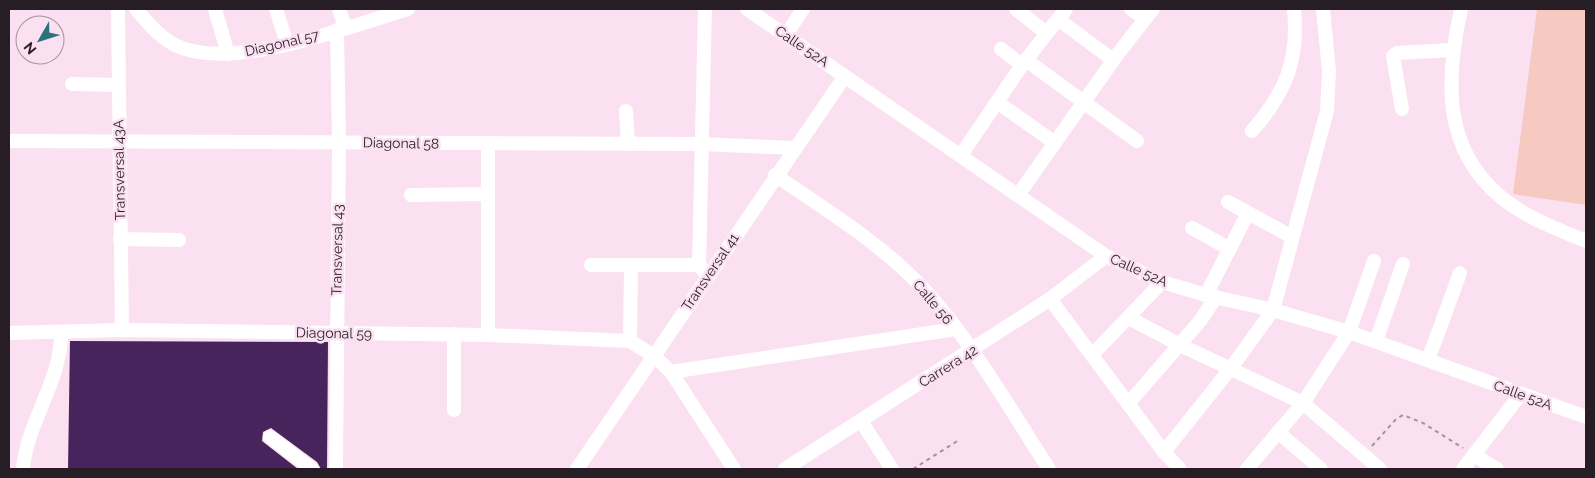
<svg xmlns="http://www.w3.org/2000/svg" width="1595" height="478" viewBox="0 0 1595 478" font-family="Raleway,sans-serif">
	<rect width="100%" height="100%" fill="#fae0f1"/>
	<!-- green -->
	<polygon fill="#f6c9c1" points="1537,9 1586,9 1586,205 1513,194"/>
	<!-- building -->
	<polygon fill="#48245c" points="70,341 328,342 327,469 321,469 317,462 271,428 263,432 262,441 298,469 68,469"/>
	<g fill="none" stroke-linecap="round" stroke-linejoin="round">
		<!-- path -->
		<g stroke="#a5929f" stroke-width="2" stroke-dasharray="4 4" stroke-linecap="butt">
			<polyline points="1372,446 1396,419 1403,415 1423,423 1463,448"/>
			<polyline points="913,469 959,440"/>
		</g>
		<!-- minor -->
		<g stroke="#fff" stroke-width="14">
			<polyline points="118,9 122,330"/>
			<path d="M136,9C147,22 159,37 175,45C231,73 350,26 408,9"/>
			<polyline points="215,9 228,54"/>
			<polyline points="276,9 287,44"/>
			<polyline points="339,9 345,27"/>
			<polyline points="705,9 699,265 707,275"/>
			<polyline points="747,9 1106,256 1162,282 1206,295 1273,310 1349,332 1586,417"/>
			<polyline points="1016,9 1046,33"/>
			<polyline points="1131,9 1145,18"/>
			<path d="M1461,9C1446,77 1441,148 1502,198C1527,218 1557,229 1586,241"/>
			<polyline points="1058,19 1113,60"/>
			<polyline points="786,35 803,9"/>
			<polyline points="1001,49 1022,65"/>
			<polyline points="1026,60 1137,141"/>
			<polyline points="72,84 118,85"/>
			<polyline points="997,102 1055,143"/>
			<polyline points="1402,109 1393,56 1397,53 1452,50"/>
			<polyline points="626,111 628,144"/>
			<path d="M1252,131C1286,92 1299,60 1294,9"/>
			<polyline points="9,141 701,144 794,148"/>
			<polyline points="961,155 1022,65 1066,9"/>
			<path d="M775,175C823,208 874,239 915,280C967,332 1009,408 1049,469"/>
			<polyline points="411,195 488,194"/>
			<polyline points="1018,195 1117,55 1153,9"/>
			<polyline points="1228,202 1292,237"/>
			<polyline points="1192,228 1230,249"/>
			<polyline points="120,239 179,240"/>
			<polyline points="591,265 699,265"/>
			<polyline points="1206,295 1248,213"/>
			<polyline points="1050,299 1164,452 1180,469"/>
			<polyline points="1129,318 1180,345 1303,403 1380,469"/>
			<polyline points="9,333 122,330 488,335 630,341 654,356 671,372 734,469"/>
			<polyline points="454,334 454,410"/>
			<polyline points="488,335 488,145"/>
			<polyline points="630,341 631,265"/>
			<polyline points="1376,341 1403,264"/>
			<polyline points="1092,355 1162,282"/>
			<polyline points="1428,360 1460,273"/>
			<polyline points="671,372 956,329"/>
			<polyline points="1128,404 1200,321 1216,297"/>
			<polyline points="861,421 892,469"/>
			<polyline points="1279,433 1321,469"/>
			<polyline points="270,437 312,469"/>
			<polyline points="1164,452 1231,368 1273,310 1327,111 1329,71 1323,9"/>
			<polyline points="1474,455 1497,469"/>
			<path d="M23,469C27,421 62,381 61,332"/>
			<polyline points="336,469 339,142 337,30"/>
			<polyline points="577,469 845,76"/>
			<polyline points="785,469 1050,299 1106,256"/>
			<polyline points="1247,469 1303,403 1349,332 1374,261"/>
			<polyline points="1463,469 1520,395"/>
		</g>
	</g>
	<g text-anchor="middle" stroke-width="5" stroke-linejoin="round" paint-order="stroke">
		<!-- street labels -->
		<g font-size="14" fill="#271e25" stroke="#fae0f1">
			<text transform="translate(282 43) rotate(-13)" y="5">Diagonal 57</text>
			<text transform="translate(802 46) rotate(34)" y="5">Calle 52A</text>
			<text transform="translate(401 143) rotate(1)" y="5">Diagonal 58</text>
			<text transform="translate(119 170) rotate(-91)" y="5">Transversal 43A</text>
			<text transform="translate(337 250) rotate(-89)" y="5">Transversal 43</text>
			<text transform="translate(1139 270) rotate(24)" y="5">Calle 52A</text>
			<text transform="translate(710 272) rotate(-56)" y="5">Transversal 41</text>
			<text transform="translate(933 302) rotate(50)" y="5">Calle 56</text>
			<text transform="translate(334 333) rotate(1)" y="5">Diagonal 59</text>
			<text transform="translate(948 366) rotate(-32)" y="5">Carrera 42</text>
			<text transform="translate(1523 395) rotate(20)" y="5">Calle 52A</text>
		</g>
	</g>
	<!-- border -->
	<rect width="1595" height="478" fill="none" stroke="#271e25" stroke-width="20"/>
	<!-- north arrow -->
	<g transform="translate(40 40) rotate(231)"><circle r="24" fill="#fae0f1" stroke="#a6929f"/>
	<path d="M0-4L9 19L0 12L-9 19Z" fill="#2a737c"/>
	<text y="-8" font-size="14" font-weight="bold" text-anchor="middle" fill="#271e25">N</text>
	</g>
</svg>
